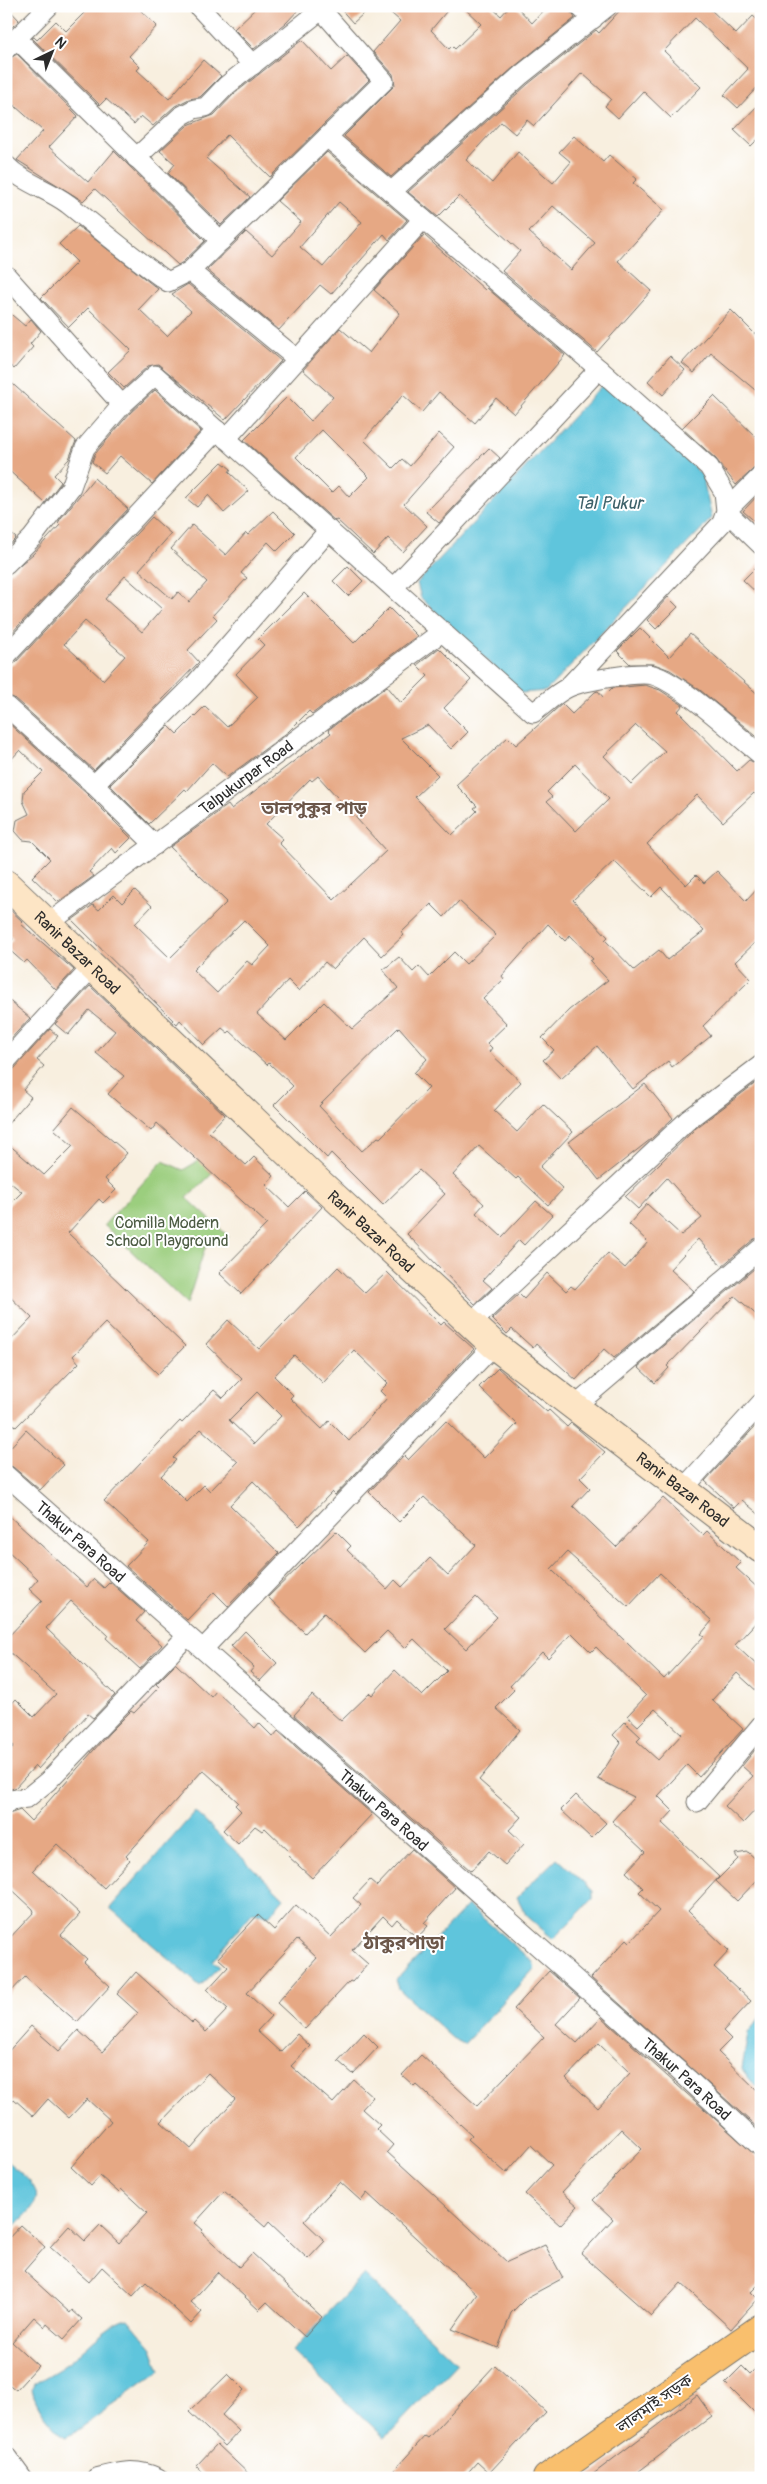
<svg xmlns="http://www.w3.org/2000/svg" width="767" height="2484" viewBox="0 0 767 2484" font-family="Pangolin,'Noto Sans Bengali',sans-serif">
	<rect width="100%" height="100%" fill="#fff"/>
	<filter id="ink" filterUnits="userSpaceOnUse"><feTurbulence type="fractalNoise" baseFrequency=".02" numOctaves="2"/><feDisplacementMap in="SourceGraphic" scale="10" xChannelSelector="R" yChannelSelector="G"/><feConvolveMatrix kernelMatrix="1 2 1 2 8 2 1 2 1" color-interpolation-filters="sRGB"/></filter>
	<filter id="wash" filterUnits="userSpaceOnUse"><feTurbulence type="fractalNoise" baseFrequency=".0096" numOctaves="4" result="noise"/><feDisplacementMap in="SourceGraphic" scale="20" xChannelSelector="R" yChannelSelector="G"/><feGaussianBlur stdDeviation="1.12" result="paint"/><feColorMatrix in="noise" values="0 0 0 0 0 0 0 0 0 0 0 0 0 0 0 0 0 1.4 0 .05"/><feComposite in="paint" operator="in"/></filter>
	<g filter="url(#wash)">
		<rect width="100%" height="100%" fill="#f8efdf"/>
		<!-- green -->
		<polygon fill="#9bce7e" stroke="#637c54" points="200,1160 212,1174 187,1198 229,1237 206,1245 187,1304 104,1225 163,1161 183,1170"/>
		<!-- water -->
		<g fill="#5fc5dc" stroke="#457884">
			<polygon points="607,380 702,475 712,518 546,691 521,693 421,598 417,583"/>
			<polygon points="195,1812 284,1898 269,1916 253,1912 212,1961 220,1967 200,1986 110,1908"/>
			<polygon points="557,1858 593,1891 593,1899 553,1939 526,1915 517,1897"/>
			<polygon points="468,1905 533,1962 535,1968 464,2044 452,2038 399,1989 396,1980"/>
			<polygon points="761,2016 761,2087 755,2086 742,2069 748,2033"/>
			<path d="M6,2161C52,2196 41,2200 6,2235Z"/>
			<polygon points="364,2275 457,2363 385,2438 292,2351"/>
			<path d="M128,2319L152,2348L160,2370L74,2433L65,2437C51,2425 36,2408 32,2389L34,2384C45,2377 57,2371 68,2363C83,2351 110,2321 128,2319Z"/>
		</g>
		<g id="blocks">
			<!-- building -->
			<g fill="#e6a884" fill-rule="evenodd">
				<polygon points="6,6 19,20 6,33"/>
				<polygon points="91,6 136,6 157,26 129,56 140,67 137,70 169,99 203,60 221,76 200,97 189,99 175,106 153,126 141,116 134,124 106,99 100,105 32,38 34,37 37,40 56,21 66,31"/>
				<polygon points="258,6 302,6 286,23 254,49 234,29"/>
				<polygon points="338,6 372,6 353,23"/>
				<polygon points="383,6 451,6 431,30 449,49 452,46 455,49 481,24 462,6 490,6 501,16 510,6 516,6 532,23 548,6 568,6 575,18 514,67 391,177 344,136 395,85 393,74 373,52 400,21"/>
				<path d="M624,6H707L736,34L753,16L761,23V83L738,108L724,95L748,69L695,18L664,51L701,87L671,118L643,91L618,118L605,106L611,99L582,73L534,126L527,120L515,134L501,122L466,160L492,183L518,152L553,183L571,162L559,152L574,136L603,162L609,155L637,179L633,183L664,210L618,261L651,291L597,352L502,271L520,251L459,196L438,217L408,192L528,84L596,30L599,33ZM553,206L595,243L571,270L529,232Z"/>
				<polygon points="302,40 331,71 347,56 369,80 270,177 227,135 206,158 250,197 221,225 168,173 175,164 160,151 188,125 214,115 234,94"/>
				<polygon points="17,54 78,116 49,147 88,182 114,151 205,241 183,262 178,265 95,189 83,201 17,160 43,131 6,98 6,60"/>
				<polygon points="761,102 761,136 751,146 734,130"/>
				<path d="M327,152L407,220L389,240L384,234L331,294L320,285L279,330L207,270L246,232L272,255L301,222L277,201ZM339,202L362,222L323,267L300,247Z"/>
				<polygon points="78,226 158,289 139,309 167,336 191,311 172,294 188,284 281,361 225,420 158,364 148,366 124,388 108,372 131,350 88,308 69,327 41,298 77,262 59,244"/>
				<path d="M424,235L485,290L487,288L565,355L514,414L496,398L475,423L439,392L422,412L403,395L364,440L393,468L402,459L410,466L439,433L454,447L404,504L427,526L403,552L388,538L373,554L337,520L335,521L244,440L287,397L311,421L333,397L303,370L340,328L369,353L400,313L374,290ZM322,430L369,477L349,497L339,486L332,493L296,457Z"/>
				<polygon points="6,310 25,326 31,319 41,331 30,344 33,347 14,369 6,362"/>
				<polygon points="731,310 761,340 761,395 711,353 694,373 682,363"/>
				<polygon points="670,356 685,370 663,395 648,381"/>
				<polygon points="6,378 76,441 69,459 54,475 61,482 45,503 6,468"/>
				<polygon points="155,390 201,431 152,484 120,456 105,473 92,462 95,454 130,413"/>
				<polygon points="714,396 761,442 761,462 736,485 716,459 682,428"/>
				<polygon points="489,448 500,458 439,523 426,512"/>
				<polygon points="222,462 231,469 229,472 249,491 224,513 208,495 197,507 186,498"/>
				<polygon points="94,478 128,509 6,639 6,576 33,554 60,525 58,523 61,518"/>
				<polygon points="761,492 761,527 743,511"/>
				<path d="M273,511L295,533L277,551L268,542L241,573L247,578L213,615L217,619L188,650L199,662L94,770L14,698L6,695V667L14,664L152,517L171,534L139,570L172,599L178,592L189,602L207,582L171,549L192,525L226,555L246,533L248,535ZM125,576L162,609L142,632L105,599ZM85,621L125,656L103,680L64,644Z"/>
				<polygon points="6,529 16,538 6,548"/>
				<polygon points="761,562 761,597 743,580"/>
				<polygon points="348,566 363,581 348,596 333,581"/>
				<polygon points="304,593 354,643 389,608 417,636 312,714 309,711 288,732 227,777 212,763 187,791 185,789 149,824 110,785 169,726 177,734 205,706 227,727 258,697 236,674 264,645 258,639"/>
				<polygon points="668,597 678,607 656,629 647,620"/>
				<polygon points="640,628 669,657 690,634 761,697 761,740 700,690 670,670 654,664 630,664 617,651"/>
				<path d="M439,648L471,680L444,708L468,732L451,749L428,725L401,738L438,775L415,797L452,835L477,811L474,808L477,806L456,785L508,737L516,745L562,704L572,714L595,692L598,691L603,697L612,688L625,687L645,685L660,690L683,705L678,711L737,771L749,760L761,766V800L754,793L723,822L697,795L647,844L686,885L696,875L704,883L717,871L746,901L761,885V937L735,962L751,979L703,1026L711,1036L672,1067L668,1061L633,1089L597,1046L561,1079L543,1060L554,1050L542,1038L569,1010L608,980L590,961L593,959L570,935L565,941L548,924L502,976L504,979L483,999L507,1024L487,1043L492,1048L489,1052L521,1082L494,1111L517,1132L543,1104L573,1132L540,1167L563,1189L548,1205L518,1177L516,1179L479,1146L453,1175L484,1204L476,1213L502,1237L536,1201L552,1215L524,1245L519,1240L483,1280L492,1288L475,1304L407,1234L445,1194L419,1170L383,1205L331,1153L327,1158L274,1105L293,1086L269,1063L267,1065L230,1031L228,1033L222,1028L204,1045L180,1020L177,1024L72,920L93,905L99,910L114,895L122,903L135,890L152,906L135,924L170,958L227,902L170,847L228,805L231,809L331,733L328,730L387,686L401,703L428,676L417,665ZM636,725L665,751L631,784L604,756ZM575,764L609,799L576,831L547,801L552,797L547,792ZM318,776L386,851L334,900L279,843L283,839L266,824L310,779L312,781ZM614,861L651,897L661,887L704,931L667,960L659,950L634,970L605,940L608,937L573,900ZM459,901L496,935L466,964L454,952L429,977L419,966L413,972L399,957L383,970L398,988L352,1029L324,1002L286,1040L257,1014L288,980L299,991L325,962L333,969L364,937L382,956L404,935L401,933L431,904L444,917ZM244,920L270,946L252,965L247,961L217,993L193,970ZM399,1027L427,1059L414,1073L429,1088L380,1138L378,1137L362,1151L319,1106Z"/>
				<polygon points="6,721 86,793 131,838 116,853 112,848 89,872 94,876 58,902 32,877 50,859 32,841 23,840 15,831 17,820 29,814 23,801 24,791 43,772 20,750 6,765"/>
				<polygon points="6,906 23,922 21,924 74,970 56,990 27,960 24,963 6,947 13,939 10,936 6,941"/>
				<polygon points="90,986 225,1115 209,1132 246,1165 254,1157 274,1176 266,1185 289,1207 305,1191 322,1207 241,1294 219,1273 267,1224 157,1123 151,1131 108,1094 124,1076 96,1053 115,1031 89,1010 68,1035 55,1024"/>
				<polygon points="6,998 30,1018 6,1044"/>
				<polygon points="50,1029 58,1036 37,1060 44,1066 23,1090 31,1097 6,1126 6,1072 14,1069"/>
				<polygon points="761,1079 761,1237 754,1239 722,1266 698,1239 670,1269 694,1291 614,1358 604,1349 576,1380 536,1344 533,1348 512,1329 507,1334 492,1319 519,1294 524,1299 547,1273 566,1291 571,1286 575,1289 608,1253 625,1268 648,1242 629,1224 647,1204 681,1235 702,1218 667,1178 638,1209 625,1197 696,1128"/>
				<polygon points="645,1084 673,1118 651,1139 599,1180 569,1142"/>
				<polygon points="73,1107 127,1153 105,1179 116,1190 103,1203 99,1199 68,1233 185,1346 158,1374 105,1323 73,1356 79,1363 16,1427 6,1418 6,1345 32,1318 6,1293 6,1208 22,1192 6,1179 6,1142 44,1175 73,1146 54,1129"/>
				<polygon points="761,1263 761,1319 735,1296 667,1366 669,1368 655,1383 638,1367"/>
				<path d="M338,1267L365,1293L387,1272L441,1325L444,1322L474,1349L335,1495L332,1492L299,1526L253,1481L230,1505L279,1553L228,1606L214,1592L187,1620L126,1566L149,1542L104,1501L180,1421L182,1423L214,1390L223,1398L242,1379L206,1344L228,1320L259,1349ZM354,1350L388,1383L380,1391L387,1398L349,1441L329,1421L322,1429L290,1398L293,1395L274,1376L294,1355L323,1383ZM257,1392L281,1416L254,1444L229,1420ZM201,1429L238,1462L210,1491L204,1485L187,1502L161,1476L176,1460L173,1458Z"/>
				<path d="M498,1368L547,1412L549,1410L567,1427L571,1423L605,1452L580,1478L590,1488L573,1506L616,1547L663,1498L703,1535L707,1531L741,1563L736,1568L761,1591V1617L735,1645L761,1669V1695L737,1673L712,1700L743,1729L699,1777L687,1765L658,1796L673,1811L662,1823L719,1877L688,1911L729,1951L714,1967L751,2001L723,2031L731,2039L718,2052L761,2094L760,2130L591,1978L627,1939L630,1942L659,1911L639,1892L643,1888L626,1872L645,1852L612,1821L634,1797L598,1779L621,1743L613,1735L625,1722L641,1737L637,1741L658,1760L682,1734L655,1709L638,1726L627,1716L646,1696L596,1647L591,1652L572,1633L548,1658L542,1652L510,1686L514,1690L496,1708L520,1730L479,1780L521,1817L509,1830L524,1844L505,1865L489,1851L471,1871L294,1715L312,1695L341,1721L370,1693L372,1695L395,1670L422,1696L447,1671L414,1639L405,1648L387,1631L365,1653L324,1613L305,1633L268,1597L336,1531L351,1546L347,1550L387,1589L395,1580L402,1587L430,1558L448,1575L476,1545L424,1497L399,1522L369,1492L404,1456L408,1460L446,1421L484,1458L517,1424L479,1387ZM567,1552L628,1607L660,1573L712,1621L701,1634L704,1636L664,1679L551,1569ZM476,1597L497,1617L466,1649L445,1629Z"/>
				<polygon points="761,1420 761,1516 742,1500 734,1508 705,1481"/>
				<polygon points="26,1430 64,1465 40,1490 13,1467 6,1464 6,1452"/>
				<polygon points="6,1513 87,1587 94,1579 104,1588 110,1582 144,1612 136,1621 162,1645 140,1669 106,1638 108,1635 71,1601 46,1628 115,1695 93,1718 88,1714 38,1769 35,1766 15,1788 6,1790 6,1754 14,1746 6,1739 6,1710 16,1699 34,1717 56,1694 6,1649 6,1639 42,1601 29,1589 38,1579 6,1549"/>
				<polygon points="245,1631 277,1663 260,1681 250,1672 254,1667 231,1646"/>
				<polygon points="176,1664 211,1697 216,1691 255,1728 259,1723 273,1737 278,1731 372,1814 312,1878 288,1856 291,1853 265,1828 262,1831 255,1826 238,1844 223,1830 241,1811 235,1805 238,1802 203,1770 126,1856 130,1860 104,1888 57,1844 33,1870 80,1914 61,1935 87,1959 84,1962 110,1986 77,2022 25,1977 6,1997 6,1942 34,1912 33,1909 6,1884 6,1815 20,1810 31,1821 109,1733 131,1711 134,1713 159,1687 156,1684"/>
				<polygon points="759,1745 761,1804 743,1823 725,1806 753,1776 742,1766"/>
				<polygon points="576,1795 606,1823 591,1838 561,1810"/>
				<path d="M412,1849L455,1888L424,1923L428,1926L417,1938L397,1919L392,1925L383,1916L352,1950L368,1964L352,1982L350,1981L305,2029L277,2003L317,1958L297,1939L247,1993L271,2016L257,2031L280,2052L297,2034L310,2046L291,2066L333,2103L354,2080L373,2097L362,2109L380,2125L376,2129L393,2145L387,2152L507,2262L545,2245L563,2278L526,2298L511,2313L498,2348L452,2329L477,2294L367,2193L361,2201L340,2182L304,2221L325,2241L308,2259L269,2222L265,2227L224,2191L195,2223L203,2230L201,2232L239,2267L252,2253L322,2317L305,2337L267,2302L259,2310L218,2272L191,2302L202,2312L191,2324L146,2282L133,2296L102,2267L89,2282L50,2247L69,2226L85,2241L100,2225L119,2243L147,2213L121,2189L118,2192L100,2176L91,2186L71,2167L111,2121L87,2099L69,2118L48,2099L33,2116L14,2099L6,2107V2054L31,2026L59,2051L78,2030L102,2052L138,2013L117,1994L136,1972L192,2023L194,2021L206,2032L228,2009L207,1990L228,1967L218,1958L258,1915L274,1930L296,1905L331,1937L361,1905L353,1898L370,1880L377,1886ZM208,2073L235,2099L191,2149L161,2122Z"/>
				<polygon points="748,1852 761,1864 761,1876 737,1901 716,1881 738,1859 735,1854"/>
				<path d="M549,1971L580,1998L556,2024L577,2043L601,2017L761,2160V2282L751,2292L758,2299L731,2329L681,2283L651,2316L581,2254L613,2219L593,2200L642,2149L621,2129L562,2192L578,2206L560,2225L525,2194L552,2165L531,2145L506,2173L468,2139L472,2135L416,2084L414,2086L402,2075L421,2055L477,2106L544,2037L514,2009ZM599,2043L630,2073L598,2108L566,2078Z"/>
				<polygon points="364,2033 378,2047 353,2074 338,2061"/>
				<polygon points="21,2225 45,2247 24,2271 70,2313 72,2310 82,2319 64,2339 47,2324 45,2327 34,2317 12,2342 38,2366 16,2390 6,2382 6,2241"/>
				<polygon points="761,2363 761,2419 725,2383 742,2366 750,2374"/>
				<polygon points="495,2365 546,2412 489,2473 477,2462 463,2478 387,2478 425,2436 428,2438"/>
				<polygon points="228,2374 244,2390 222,2415 239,2431 225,2446 189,2412"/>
				<polygon points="697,2395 712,2416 630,2478 588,2478"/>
				<polygon points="217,2444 253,2478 209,2478 196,2466"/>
			</g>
		</g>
	</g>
	<g filter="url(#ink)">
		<use href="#blocks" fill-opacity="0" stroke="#73706a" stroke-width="1"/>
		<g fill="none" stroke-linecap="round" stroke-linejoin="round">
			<!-- minor casing -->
			<g stroke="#73706a" stroke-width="21">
				<g id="minor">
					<polyline points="198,6 253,65"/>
					<polyline points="579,6 593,19"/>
					<polyline points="17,39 221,241"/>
					<polyline points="6,49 49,6"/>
					<polyline points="327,137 599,369 709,467 724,492 726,511 722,523 568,687"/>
					<polyline points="136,158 181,116 194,109 206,107 226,86 321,10"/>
					<path d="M6,165C23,183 48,189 68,204C101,230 133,258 168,282L190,271L297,359"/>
					<polyline points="391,192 521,75 608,6"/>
					<polyline points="190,271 384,81 318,6"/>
					<path d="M6,275L122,405L155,375L533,713C544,705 555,694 567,688C581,681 639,671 653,675C681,683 736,735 761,755"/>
					<polyline points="226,439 423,219"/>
					<polyline points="761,476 726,511 761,545"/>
					<polyline points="6,564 32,538 71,487 85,448 122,405"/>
					<polyline points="394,587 599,369"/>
					<polyline points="6,656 217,430"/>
					<polyline points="6,706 94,785 155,845"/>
					<polyline points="94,785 195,684 329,530"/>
					<path id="s1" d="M49,923L443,631"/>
					<polyline points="6,1061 93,966"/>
					<polyline points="471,1323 689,1119 761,1065"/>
					<polyline points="574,1407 761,1248"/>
					<path id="s2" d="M6,1475L688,2079L761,2147"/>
					<polyline points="682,1490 761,1403"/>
					<polyline points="203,1649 494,1345"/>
					<polyline points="697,1802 761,1725"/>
					<polyline points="6,1804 10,1800 27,1798 48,1781 187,1636"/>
					<polyline points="6,2456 22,2478"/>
					<path d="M96,2478C118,2472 136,2467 158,2478"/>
				</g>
			</g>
			<!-- secondary casing -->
			<g stroke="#73706a" stroke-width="30">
				<g id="secondary">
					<path id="s3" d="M6,884L311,1175L494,1345L761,1549"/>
				</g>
			</g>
			<!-- primary casing -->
			<g stroke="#73706a" stroke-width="30">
				<polyline id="primary" points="547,2478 761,2328"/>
			</g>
			<!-- minor -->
			<use href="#minor" stroke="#fff" stroke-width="19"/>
			<!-- secondary -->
			<use href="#secondary" stroke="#fde5c5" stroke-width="28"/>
			<!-- primary -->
			<use href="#primary" stroke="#f9bf6d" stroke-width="28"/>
		</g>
	</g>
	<g text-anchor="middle" stroke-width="4" stroke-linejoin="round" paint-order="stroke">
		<!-- street labels -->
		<g font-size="16" fill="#2b2b2b" stroke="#fff">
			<text dy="6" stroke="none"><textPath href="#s1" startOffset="245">Talpukurpar Road</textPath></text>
			<text dy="6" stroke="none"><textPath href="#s3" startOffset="99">Ranir Bazar Road</textPath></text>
			<text dy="6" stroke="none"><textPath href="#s3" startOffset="504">Ranir Bazar Road</textPath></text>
			<text dy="6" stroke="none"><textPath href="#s3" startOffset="909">Ranir Bazar Road</textPath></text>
			<text dy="6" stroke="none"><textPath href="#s2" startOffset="100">Thakur Para Road</textPath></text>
			<text dy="6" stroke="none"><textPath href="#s2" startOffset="505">Thakur Para Road</textPath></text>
			<text dy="6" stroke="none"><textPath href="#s2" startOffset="910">Thakur Para Road</textPath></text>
			<text transform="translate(654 2403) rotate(-35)" y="6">লালমাই সড়ক</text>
		</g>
		<!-- park labels -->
		<g font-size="16" fill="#4d5c44" stroke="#fff">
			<text x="167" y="1228">Comilla Modern<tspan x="167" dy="18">School Playground</tspan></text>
		</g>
		<!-- water labels -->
		<g font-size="18" font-style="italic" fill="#3d6169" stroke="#fff">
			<text x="609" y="509">Tal Pukur</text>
		</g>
		<!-- neighbourhood labels -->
		<g font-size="18" font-weight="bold" fill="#6c574a" stroke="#fff">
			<text x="314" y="814">তালপুকুর পাড়</text>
		</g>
		<!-- quarter labels -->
		<g font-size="19" font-weight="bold" fill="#6c574a" stroke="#fff">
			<text x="404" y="1949">ঠাকুরপাড়া</text>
		</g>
	</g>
	<!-- margin -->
	<rect width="767" height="2484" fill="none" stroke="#fff" stroke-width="25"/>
	<!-- north arrow -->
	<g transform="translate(52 52) rotate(43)" stroke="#ffffff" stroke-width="4" paint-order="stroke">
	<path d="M0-4L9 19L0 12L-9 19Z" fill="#2b2b2b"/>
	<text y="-8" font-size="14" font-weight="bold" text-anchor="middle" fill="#2b2b2b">N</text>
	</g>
</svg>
